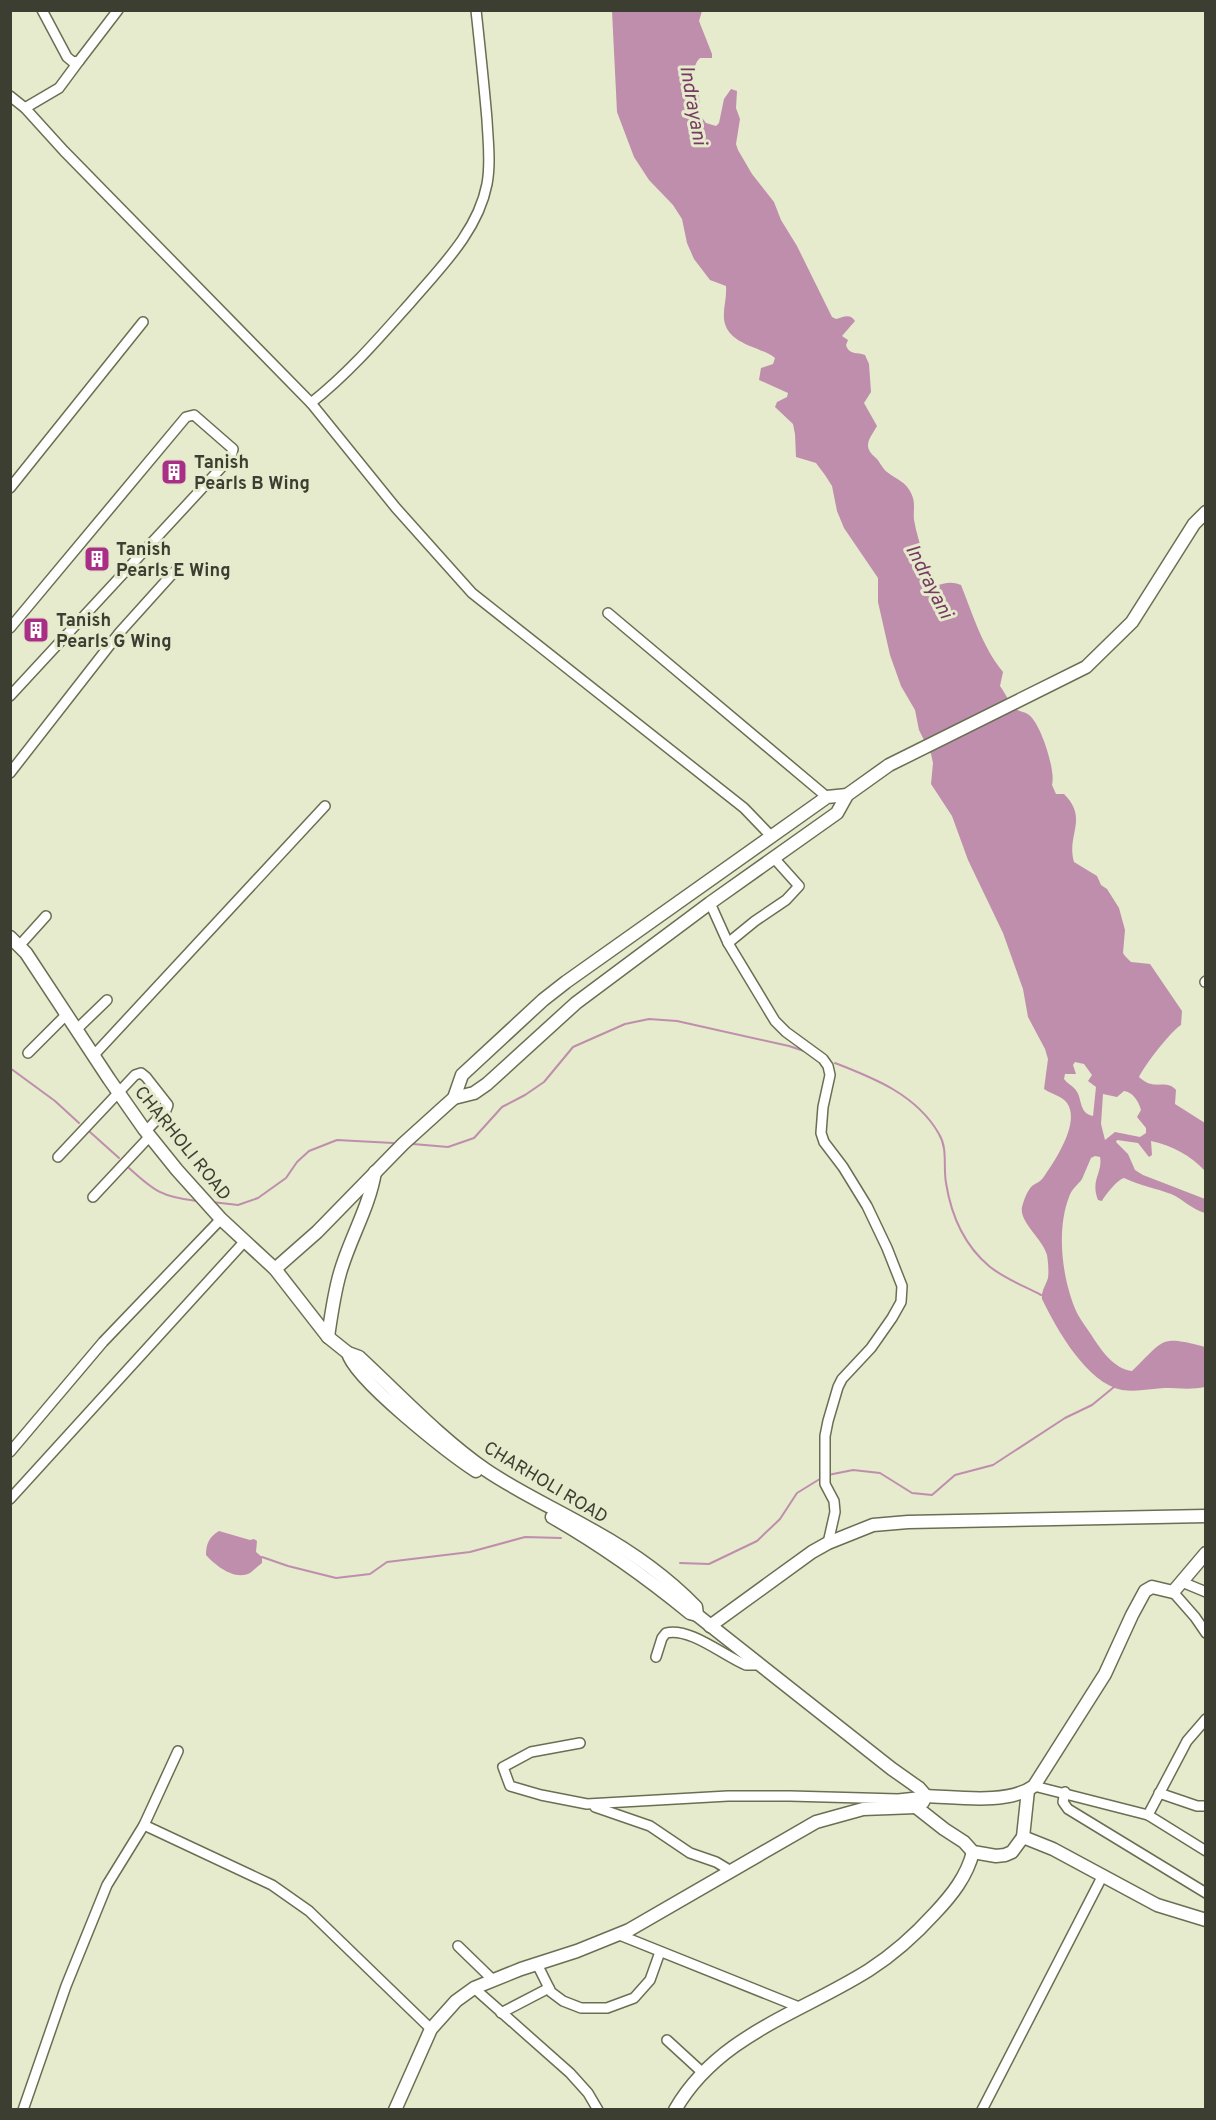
<svg xmlns="http://www.w3.org/2000/svg" width="1216" height="2120" viewBox="0 0 1216 2120" font-family="Overpass,sans-serif">
	<rect width="100%" height="100%" fill="#e5ebcc"/>
	<!-- water -->
	<g fill="#bf8eac" fill-rule="evenodd">
		<path d="M612,11H702L699,21L712,54V58H700C694,63 691,78 695,86C697,91 699,90 699,95C699,102 701,109 700,115L706,123L716,126L719,123L724,99L731,89L737,91L736,108L740,119L736,144L738,150L752,174L774,202L781,220L797,246L832,317L836,319C843,317 850,313 855,321L842,336L848,340L846,345C849,355 857,352 865,355L869,364L871,392L864,403L877,426C869,440 862,446 876,458C880,462 882,468 887,472C896,479 906,482 911,493C916,502 913,511 914,520C916,533 921,545 923,557C924,567 924,575 928,584L935,586C945,583 951,581 961,585C973,615 982,646 1003,672L1000,686C1005,693 1010,704 1016,709C1020,712 1026,712 1029,715C1041,724 1056,771 1052,785L1056,794H1064C1089,819 1066,835 1074,862L1097,876L1101,885L1107,889L1119,908L1125,930L1123,953L1125,956L1131,962L1150,964L1182,1011L1181,1025C1170,1032 1144,1066 1139,1077C1155,1092 1165,1078 1176,1090L1175,1104L1205,1123V1171C1190,1155 1173,1146 1151,1141L1152,1155L1149,1157L1138,1143L1117,1140L1116,1142L1128,1154L1135,1170L1143,1175L1205,1199V1213C1191,1209 1183,1199 1171,1194C1155,1188 1141,1186 1124,1178C1117,1180 1106,1194 1102,1201L1098,1200C1090,1180 1103,1173 1100,1157L1095,1156L1091,1158C1088,1165 1085,1172 1082,1179C1078,1185 1072,1188 1069,1197C1056,1231 1062,1280 1077,1313C1081,1321 1087,1328 1092,1336C1101,1350 1114,1369 1132,1371C1164,1341 1158,1334 1205,1347V1387C1191,1390 1178,1388 1164,1388C1150,1389 1137,1392 1122,1390C1087,1383 1057,1330 1042,1299C1041,1291 1046,1285 1048,1278C1049,1271 1048,1261 1047,1255C1043,1239 1019,1222 1022,1207C1024,1200 1027,1191 1032,1186C1036,1183 1040,1182 1043,1178C1054,1162 1081,1123 1067,1103C1062,1096 1051,1094 1044,1089L1048,1059L1045,1049L1028,1017L1023,989L1003,933L968,860L952,816L931,784L933,763L931,754L919,730L915,710L901,686L890,655L878,602V578L844,528L837,511L832,486L825,475L816,463L796,457L795,434L793,424L775,407L777,402L787,397L788,393L759,380L761,368L773,364L775,358C760,346 727,345 724,319C723,308 727,298 726,286L710,280L694,259L687,243L682,219L673,205L649,180L634,157L617,112ZM1075,1062L1084,1064L1092,1075L1088,1081L1096,1087L1093,1116C1078,1113 1083,1098 1075,1089C1071,1085 1067,1083 1064,1079L1065,1074H1076L1073,1065ZM1124,1091C1133,1092 1139,1102 1141,1110L1137,1117L1146,1128V1133L1140,1137L1115,1132L1105,1140L1101,1124L1103,1094L1117,1097Z"/>
		<path d="M219,1531L250,1540L254,1539L257,1541L256,1552L262,1557V1563C258,1566 254,1570 250,1573C235,1581 216,1566 206,1555C206,1544 209,1537 219,1531Z"/>
	</g>
	<g fill="none" stroke-linecap="round" stroke-linejoin="round">
		<!-- stream -->
		<g stroke="#bf8eac" stroke-width="2">
			<path d="M835,1063C874,1078 917,1095 939,1134C948,1149 943,1166 946,1183C951,1214 964,1245 989,1266C1003,1278 1024,1286 1041,1295"/>
			<polyline points="10,1068 55,1101 79,1123"/>
			<polyline points="90,1132 119,1158"/>
			<polyline points="413,1144 448,1147 474,1138 502,1107 525,1095 544,1082 573,1047 625,1024 649,1019 677,1021 789,1046 807,1052"/>
			<path d="M129,1168C154,1191 162,1197 197,1201"/>
			<polyline points="212,1202 238,1205 258,1198 286,1178 297,1162 309,1151 337,1140 393,1143"/>
			<polyline points="828,1475 853,1470 880,1473 912,1493 932,1495 955,1475 993,1465 1065,1418 1092,1405 1114,1387"/>
			<polyline points="262,1557 288,1566 336,1578 370,1574 387,1562 470,1552 525,1537 561,1538"/>
			<polyline points="680,1563 709,1564 757,1541 780,1519 797,1493 823,1477"/>
		</g>
		<!-- minor casing -->
		<g stroke="#6a6f53" stroke-width="12">
			<g id="minor">
				<polyline points="42,10 67,57 73,62 79,61 118,10"/>
				<path d="M10,96L25,108L64,151L311,403C349,373 379,338 411,302C441,267 478,231 487,184C491,163 488,141 487,120C484,84 480,47 476,10"/>
				<polyline points="25,108 59,88 79,61"/>
				<polyline points="311,403 396,508 472,593 744,808 771,836"/>
				<polyline points="10,488 143,322"/>
				<polyline points="608,613 827,797"/>
				<polyline points="10,628 186,417 194,415 233,449 231,457 10,696"/>
				<polyline points="10,773 120,632 174,572"/>
				<polyline points="710,903 728,943 775,1021 786,1032 823,1059 828,1066 830,1075 823,1107 821,1133 824,1142 843,1167 867,1206 887,1248 902,1286 901,1302 892,1318 871,1348 842,1379 838,1387 828,1421 825,1436 825,1484 834,1501 835,1512 828,1543"/>
				<polyline points="728,943 755,921 786,900 799,886 773,857"/>
				<polyline points="19,946 46,916"/>
				<polyline points="1205,982 1206,981"/>
				<polyline points="77,1029 107,1000"/>
				<polyline points="28,1053 67,1014"/>
				<polyline points="94,1055 325,806"/>
				<polyline points="58,1157 135,1075 141,1073 146,1077 168,1105 166,1110 146,1131"/>
				<polyline points="93,1197 150,1136"/>
				<polyline points="10,1452 103,1342 221,1219"/>
				<polyline points="10,1499 244,1242"/>
				<polyline points="1182,1582 1206,1592"/>
				<polyline points="1173,1592 1195,1617 1206,1633"/>
				<path d="M656,1657L662,1638L666,1633C690,1627 724,1656 746,1665H755L759,1663"/>
				<polyline points="580,1743 531,1752 503,1767 510,1786 541,1795 587,1804 728,1796 790,1796 898,1799 926,1796"/>
				<polyline points="1034,1786 1148,1815 1206,1851"/>
				<polyline points="1065,1792 1063,1802 1068,1809 1206,1893"/>
				<polyline points="1159,1793 1197,1806 1206,1806"/>
				<polyline points="595,1807 650,1826 690,1853 716,1862 731,1871"/>
				<polyline points="1148,1815 1187,1741 1206,1719"/>
				<polyline points="144,1825 272,1885 309,1911 431,2029"/>
				<polyline points="617,1934 799,2007"/>
				<polyline points="458,1946 493,1980"/>
				<polyline points="537,1964 551,1992 563,2001 581,2008 607,2008 634,1998 650,1980 660,1952"/>
				<polyline points="474,1988 570,2073 588,2093 598,2110"/>
				<polyline points="501,2013 549,1988"/>
				<polyline points="667,2040 703,2073"/>
				<polyline points="23,2110 66,1986 107,1885 144,1825 178,1751"/>
				<polyline points="982,2110 1102,1877"/>
			</g>
		</g>
		<!-- tertiary casing -->
		<g stroke="#6a6f53" stroke-width="15">
			<g id="tertiary">
				<path d="M10,937L26,953L109,1079L144,1129L177,1170L221,1219L275,1269L328,1337L348,1353L359,1357C400,1395 440,1438 486,1470C520,1493 558,1510 594,1531C630,1551 667,1577 696,1607L697,1615"/>
				<polyline points="454,1098 462,1075 543,1000 566,982 827,797 847,795"/>
				<polyline points="275,1269 317,1232 403,1144 445,1106 454,1098 474,1093 487,1084 576,1003 710,903 837,813 847,795 889,765 1086,667 1132,622 1194,524 1206,512"/>
				<path d="M328,1337C331,1316 334,1294 340,1273C350,1238 369,1208 375,1172"/>
				<path d="M348,1353C354,1379 450,1454 476,1471"/>
				<path d="M552,1517C601,1545 646,1577 690,1613L697,1615L892,1769L919,1788L926,1796"/>
				<polyline points="710,1626 812,1552 828,1543 873,1525 908,1522 1206,1516"/>
				<polyline points="1028,1790 1023,1837 1053,1849 1157,1905 1206,1920"/>
				<path d="M926,1796C957,1797 1008,1805 1034,1786L1105,1674L1132,1615L1145,1591L1152,1587L1173,1592L1206,1553"/>
				<polyline points="916,1807 944,1829 964,1842 973,1852 996,1856 1005,1855 1012,1852 1023,1837"/>
				<polyline points="395,2110 431,2029 456,2001 474,1988 521,1969 577,1951 629,1930 816,1822 863,1809 916,1807 923,1802 926,1796"/>
				<path d="M675,2110C718,2035 801,2013 869,1970C894,1954 915,1935 935,1913C952,1895 967,1876 973,1852"/>
			</g>
		</g>
		<!-- minor -->
		<use href="#minor" stroke="#fff" stroke-width="9"/>
		<!-- tertiary -->
		<use href="#tertiary" stroke="#fff" stroke-width="12"/>
	</g>
	<!-- icons -->
	<defs>
		<g id="building-square" transform="scale(1.35)"><rect x="-9" y="-9" width="18" height="18" rx="4" fill="#a82f85" stroke="#e5ebcc"/><path d="M-4-6H4V6H1V3H-1V6H-4ZM-2.5-4.3h1.7v1.8h-1.7ZM.8-4.3h1.7v1.8H.8ZM-2.5-1h1.7V.8h-1.7ZM.8-1h1.7V.8H.8Z" fill="#fff"/></g>
	</defs>
	<g fill-rule="evenodd">
		<use href="#building-square" x="174" y="472"/>
		<use href="#building-square" x="97" y="559"/>
		<use href="#building-square" x="36" y="630"/>
	</g>
	<g text-anchor="middle" stroke-width="6" stroke-linejoin="round" paint-order="stroke">
		<!-- poi labels -->
		<g font-size="18" font-weight="bold" fill="#3c3e31" stroke="#e5ebcc" text-anchor="start">
			<text x="194" y="468">Tanish<tspan x="194" dy="21">Pearls B Wing</tspan></text>
			<text x="116" y="555">Tanish<tspan x="116" dy="21">Pearls E Wing</tspan></text>
			<text x="56" y="626">Tanish<tspan x="56" dy="21">Pearls G Wing</tspan></text>
		</g>
		<!-- street labels -->
		<g font-size="18" fill="#3c3e31" stroke="#e5ebcc">
			<text transform="translate(183 1143) rotate(51)" y="6">CHARHOLI ROAD</text>
			<text transform="translate(546 1482) rotate(31)" y="6">CHARHOLI ROAD</text>
		</g>
		<!-- water labels -->
		<g font-size="20" font-style="italic" fill="#783a63" stroke="#e5ebcc">
			<text transform="translate(694 105) rotate(80)" y="7">Indrayani</text>
			<text transform="translate(930 581) rotate(63)" y="7">Indrayani</text>
		</g>
	</g>
	<!-- border -->
	<rect width="1216" height="2120" fill="none" stroke="#3c3e31" stroke-width="24"/>
</svg>
